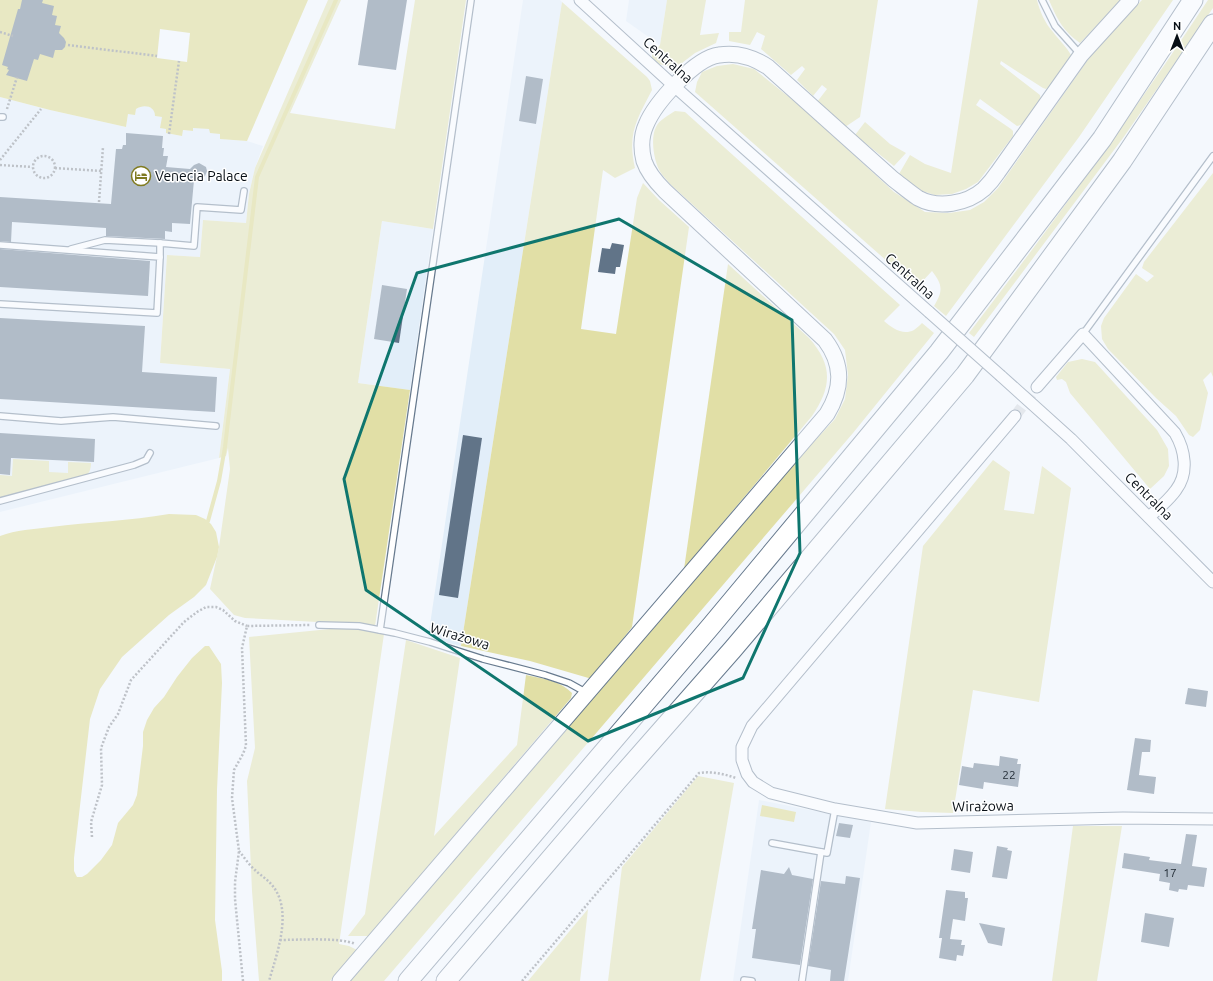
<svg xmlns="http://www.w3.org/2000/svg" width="1213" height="981" viewBox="0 0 1213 981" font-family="Ubuntu,sans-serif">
	<rect width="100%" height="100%" fill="#f4f8fd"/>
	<!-- built -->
	<g fill="#e2eef9">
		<polygon points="523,0 560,0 562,2 461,646 428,638"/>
		<polygon points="629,0 667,0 660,45 626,21"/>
		<polygon points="0,97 50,110 126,127 128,114 141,106 147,106 152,108 155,112 155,116 162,117 166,129 166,133 182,136 182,130 193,131 193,127 209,129 220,134 220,139 247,141 263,146 255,168 249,194 246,223 203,220 200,257 167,255 160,363 230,369 219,458 0,512"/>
		<polygon points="382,221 433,229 410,390 358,383"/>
		<polygon points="759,800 871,822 848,981 733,981"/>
	</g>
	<!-- green -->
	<g fill="#e1dfa6">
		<polygon points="328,0 341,0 290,113 395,129 415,0 466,0 433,229 382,221 358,383 410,390 375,626 354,622 317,622 245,618 234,615 210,589 219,547 230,469 228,448 226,456 219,458 230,369 160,363 167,255 200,257 203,220 246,223 249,194 255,168"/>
		<polygon points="667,0 706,0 700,35 719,33 716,43 695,53 682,63 672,67 659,64 652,59 652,55 660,45"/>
		<polygon points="745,0 878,0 860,117 845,127 817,102 827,89 822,85 813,96 797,80 805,69 802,66 791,75 761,49 765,36 757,32 750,45 729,41 729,32 741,32"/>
		<path d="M978,0H1037C1040,12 1045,23 1053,32C1059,40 1066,46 1071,55L1050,86L1046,89L1043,88L1001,61L1000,64L1040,95L1041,100C1035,108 1028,124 1017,126L980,99L976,105L1011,129L1013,131V136L978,182L966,189L952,194L935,195L922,191L899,174L910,155L925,164L951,173Z"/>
		<path d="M1049,0H1121L1080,43C1063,31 1057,19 1049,0Z"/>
		<path d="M1142,0H1173L1079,137L946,316L934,306C943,291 943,285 932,271L919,285L913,284L695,92L697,82L702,72L717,66L733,64L754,69L804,109L894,192L925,212L949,213L970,210L984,202L998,188L1096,48Z"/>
		<path d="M1208,0H1213V8L1123,138L974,337L969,333C1052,225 1133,114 1208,0Z"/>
		<path d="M562,2L647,77L650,81L652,90C637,119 627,134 635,168L615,178L603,170L581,329L616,334L637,198L643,183L659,200L689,227L632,627L592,679L530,661L461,646Z"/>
		<path d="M675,111L685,112L900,305L884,321C892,328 903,336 914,330C917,328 920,325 922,323L934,333L853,433L384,981H349L785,473L835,419L845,399L848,375L845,350L834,334L669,183C667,180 663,176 661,173C654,163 650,138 656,127C659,120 669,115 675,111Z"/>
		<polygon points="865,122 890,144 906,153 894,166 855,135"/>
		<polygon points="1213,173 1213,377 1211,372 1203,380 1208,393 1200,430 1193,437 1189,435 1176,416 1156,398 1108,349 1102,339 1101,326 1104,318 1136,274 1147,282 1154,276 1142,268 1144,262"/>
		<path d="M728,264L809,338C833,365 832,387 812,416L684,569Z"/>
		<polygon points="1082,359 1095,362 1157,430 1168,449 1169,466 1164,476 1150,489 1070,393 1066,382 1062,379 1057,380 1056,377 1068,362"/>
		<path d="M13,459L49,461V472L68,473V462L91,463C91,468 90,472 86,476L0,498V475L12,476Z"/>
		<polygon points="993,460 1010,472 1004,510 1034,514 1042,466 1071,488 1039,702 973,690 953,813 922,812 885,809 923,546"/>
		<polygon points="350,627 384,634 339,944 349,946 357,950 330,981 259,981 252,891 247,781 255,748 249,637"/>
		<path d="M406,640L460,658L434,836L517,745L526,675C541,678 561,681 572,693L571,698L369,936H348L365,914Z"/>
		<polygon points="698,776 734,783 700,981 608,981 622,867"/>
		<polygon points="1073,826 1122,826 1097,981 1052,981"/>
		<polygon points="588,909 580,981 528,981"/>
	</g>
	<!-- water -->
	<g fill="#d9d57d">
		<path d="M0,0H308L247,141L220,139V134L210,133L209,129L193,128V131L183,130L182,136L166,133V129L160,128L162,117L155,116C155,106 144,104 136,109L135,115L128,114L126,127L50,110L0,97Z"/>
		<path d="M169,514L196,515L205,519L211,524L216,532L219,547L217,557L206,585L194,597L169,615L122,657L100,689L90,719L74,858V871L77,877H82L87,874L101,860L112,845L118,823L133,805L137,795L143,746V732L147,720L154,708L164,697L177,677L192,658L205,646H209L221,664L222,683L217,790L215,920L222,971V981H0V536C16,530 34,529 51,527C90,522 130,521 169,514Z"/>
		<polygon points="762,805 796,812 794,822 760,816"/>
	</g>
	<!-- pier -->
	<polygon fill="#f4f8fd" points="160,29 190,33 187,62 157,58"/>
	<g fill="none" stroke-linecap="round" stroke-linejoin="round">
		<!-- stream -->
		<polyline stroke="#d9d57d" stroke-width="4" points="208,521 219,481 225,447 257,177 336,0"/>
	</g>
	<!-- building -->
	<g fill="#617488">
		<polygon points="22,0 43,0 42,3 54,6 52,15 57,16 55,25 61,26 59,33 64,38 66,42 65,47 62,50 55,50 53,58 40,54 38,60 34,59 27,81 6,75 9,70 7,69 8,67 2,65 18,9 20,9"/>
		<polygon points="368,0 407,0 396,70 358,65"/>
		<polygon points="526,76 543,79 536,124 519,121"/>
		<polygon points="126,133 163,136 162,148 164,148 163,156 168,156 166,167 190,169 194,165 199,163 206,167 207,171 205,176 202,178 194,180 190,224 172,223 172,232 165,231 165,239 106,236 106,228 12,222 11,242 0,241 0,197 111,204 116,149 122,149 123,145 126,145"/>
		<polygon points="612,243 624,245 620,267 616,267 615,274 598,272 602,248 610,249"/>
		<polygon points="0,249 150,261 148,296 0,287"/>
		<polygon points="382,285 407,289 399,343 374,339"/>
		<polygon points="0,318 145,326 142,372 217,377 215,412 0,399"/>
		<polygon points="0,433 95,439 94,462 11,458 10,475 0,474"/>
		<polygon points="463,435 482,438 458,598 439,595"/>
		<polygon points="1188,688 1208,691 1206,707 1185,704"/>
		<polygon points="1135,738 1151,740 1150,752 1142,752 1139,775 1156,777 1154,794 1127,790"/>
		<polygon points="1000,756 1018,759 1017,764 1021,764 1018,787 984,782 983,789 959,785 962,766 973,768 974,763 999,766"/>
		<polygon points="839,823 853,825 850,838 836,836"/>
		<polygon points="1186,834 1197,835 1192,866 1207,868 1204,887 1188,885 1187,890 1179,889 1178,892 1169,890 1170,883 1159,881 1160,874 1122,868 1124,853 1150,857 1149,860 1181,864"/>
		<polygon points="997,846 1008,848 1007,850 1012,851 1007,879 992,877"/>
		<polygon points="954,849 973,852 970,873 951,870"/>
		<polygon points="789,867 792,875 813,879 800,965 752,958 756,929 752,929 761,870 784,874"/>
		<polygon points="846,876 860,878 844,981 830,981 831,970 808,966 821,881 845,884"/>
		<polygon points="946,890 965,892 965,898 968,898 965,921 953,919 950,939 962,940 961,945 965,945 963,956 957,955 956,961 939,958 942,938 939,938"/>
		<polygon points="1145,913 1174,918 1169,947 1141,942"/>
		<polygon points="979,923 1005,928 1002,946 988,943"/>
	</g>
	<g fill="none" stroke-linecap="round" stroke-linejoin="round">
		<!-- street-tunnel -->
		<polyline stroke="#d0d5da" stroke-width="11" stroke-dasharray="11 5.5" stroke-linecap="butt" points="1015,416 1037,387"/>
		<!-- lane casing -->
		<g stroke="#677a8e" stroke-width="8">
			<g id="lane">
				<polyline points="1042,0 1055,26 1081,55"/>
				<polyline points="0,117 3,117"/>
				<polyline points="0,245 160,257 157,313 0,304"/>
				<polyline points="71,249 105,240 160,243"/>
				<polyline points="160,257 160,243 194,246 197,207 241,210 244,191"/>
				<polyline points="1083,334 1213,156"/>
				<polyline points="0,416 61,421 113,417 216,426"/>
				<polyline points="0,501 134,465 146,460 150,453"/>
				<polyline points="319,625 359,626 395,633 430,642 483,659 545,675 569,683 587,693"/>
				<polyline points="380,630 471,0"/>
				<polyline points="772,843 827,853 835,809"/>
				<polyline points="744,980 752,981"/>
				<polyline points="802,981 821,852"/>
			</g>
		</g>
		<!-- street casing -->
		<g stroke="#677a8e" stroke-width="13">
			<g id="street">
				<polyline points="580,0 674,86 929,312"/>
				<polyline points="1001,376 1071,439 1213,582"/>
				<path d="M1037,387L1083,334L1175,433C1185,450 1189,473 1176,490C1169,500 1158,509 1149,517"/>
				<polyline points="1015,416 752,726 742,747 742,760 747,774 753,782 771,793 835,809 917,823 1123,818 1213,819"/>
			</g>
		</g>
		<!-- secondary casing -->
		<g stroke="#677a8e" stroke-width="17">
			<path id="secondary" d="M340,981L827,414C843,388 843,364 825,340L665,191C656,182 648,173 644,161C641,150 641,136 646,125C655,103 695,58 719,55C737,52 753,57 768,67L893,179C901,185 909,192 918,198C938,209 967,204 984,189C989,184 994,178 998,172L1081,55L1131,0"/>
		</g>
		<!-- highway casing -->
		<g stroke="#677a8e" stroke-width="21">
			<g id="highway">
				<polyline points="408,981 711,626 939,352 1102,139 1193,0"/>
				<polyline points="446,981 617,781 733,649 965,375 1122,161 1213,24"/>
			</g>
		</g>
		<!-- path -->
		<g stroke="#7c8187" stroke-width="2.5" stroke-dasharray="2 2" stroke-linecap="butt">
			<polyline points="0,32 13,36"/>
			<polyline points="68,45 157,56"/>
			<polyline points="7,109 17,77"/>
			<polyline points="169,134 179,61"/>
			<circle cx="44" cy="167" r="11"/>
			<polyline points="0,160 41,109"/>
			<polyline points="0,165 32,167"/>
			<polyline points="55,168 101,171"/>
			<polyline points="99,202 103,147"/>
			<polyline points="92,837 91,822 102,785 101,748 109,727 118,714 131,680 184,622 197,612 206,607 216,607 223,610 235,621 247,626"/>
			<path d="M239,851C244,857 249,865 255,870C260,875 267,879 271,884C294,909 277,953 269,981"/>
			<path d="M280,940C297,940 341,937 355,944"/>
			<polyline points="243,981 235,899 235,882 239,851 232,798 234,770 243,754 246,746 242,648 247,626 311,625"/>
			<path d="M522,981L699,773C712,771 724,774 736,778"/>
		</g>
		<!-- lane -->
		<use href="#lane" stroke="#fff" stroke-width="5.5"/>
		<!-- street -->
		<use href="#street" stroke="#fff" stroke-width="11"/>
		<!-- secondary -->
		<use href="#secondary" stroke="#fff" stroke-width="15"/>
		<!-- highway -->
		<use href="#highway" stroke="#fff" stroke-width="19"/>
		<!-- street-bridge casing -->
		<g stroke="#677a8e" stroke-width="13" stroke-linecap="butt">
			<polyline id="street-bridge" points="929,312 1001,376"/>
		</g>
		<!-- street-bridge -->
		<use href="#street-bridge" stroke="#fff" stroke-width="11"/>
	</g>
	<!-- marked area -->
	<path d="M0 0H1213V981H0ZM619,219L792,320L800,553L743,678L588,741L366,590L344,479L417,273Z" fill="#f4f8fd" fill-opacity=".55" fill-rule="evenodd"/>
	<path fill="none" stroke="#0f766e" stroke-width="3" stroke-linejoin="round" d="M619,219L792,320L800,553L743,678L588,741L366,590L344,479L417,273Z"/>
	<!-- icons -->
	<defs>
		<g id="hotel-ring" transform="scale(1)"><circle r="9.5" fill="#fff" stroke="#807b21" stroke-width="1.5"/><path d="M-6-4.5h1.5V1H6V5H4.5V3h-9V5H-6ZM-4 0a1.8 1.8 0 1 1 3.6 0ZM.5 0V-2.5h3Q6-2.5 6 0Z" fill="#807b21"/></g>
	</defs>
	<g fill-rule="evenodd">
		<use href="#hotel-ring" x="141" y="176"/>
	</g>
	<g text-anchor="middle" stroke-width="3" stroke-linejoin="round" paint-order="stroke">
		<!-- number labels -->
		<g font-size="12" fill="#1e2832">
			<text x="1009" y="779">22</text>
			<text x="1170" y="877">17</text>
		</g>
		<!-- street labels -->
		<g font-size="14" fill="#070e15" stroke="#fff">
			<text transform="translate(668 60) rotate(42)" y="5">Centralna</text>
			<text transform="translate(910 276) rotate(42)" y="5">Centralna</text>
			<text transform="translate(1149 496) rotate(45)" y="5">Centralna</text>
			<text transform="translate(460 636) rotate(17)" y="5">Wirażowa</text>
			<text transform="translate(983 806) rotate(-1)" y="5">Wirażowa</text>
		</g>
		<!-- poi labels -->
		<g font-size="14" fill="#070e15" stroke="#fff" text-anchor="start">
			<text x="155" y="181">Venecia Palace</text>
		</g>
	</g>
	<!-- north arrow -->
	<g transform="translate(1177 36)" stroke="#ffffff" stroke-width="3" paint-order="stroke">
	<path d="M0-3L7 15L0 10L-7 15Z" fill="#070e15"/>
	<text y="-6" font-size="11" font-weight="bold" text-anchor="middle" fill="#070e15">N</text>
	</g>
</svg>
